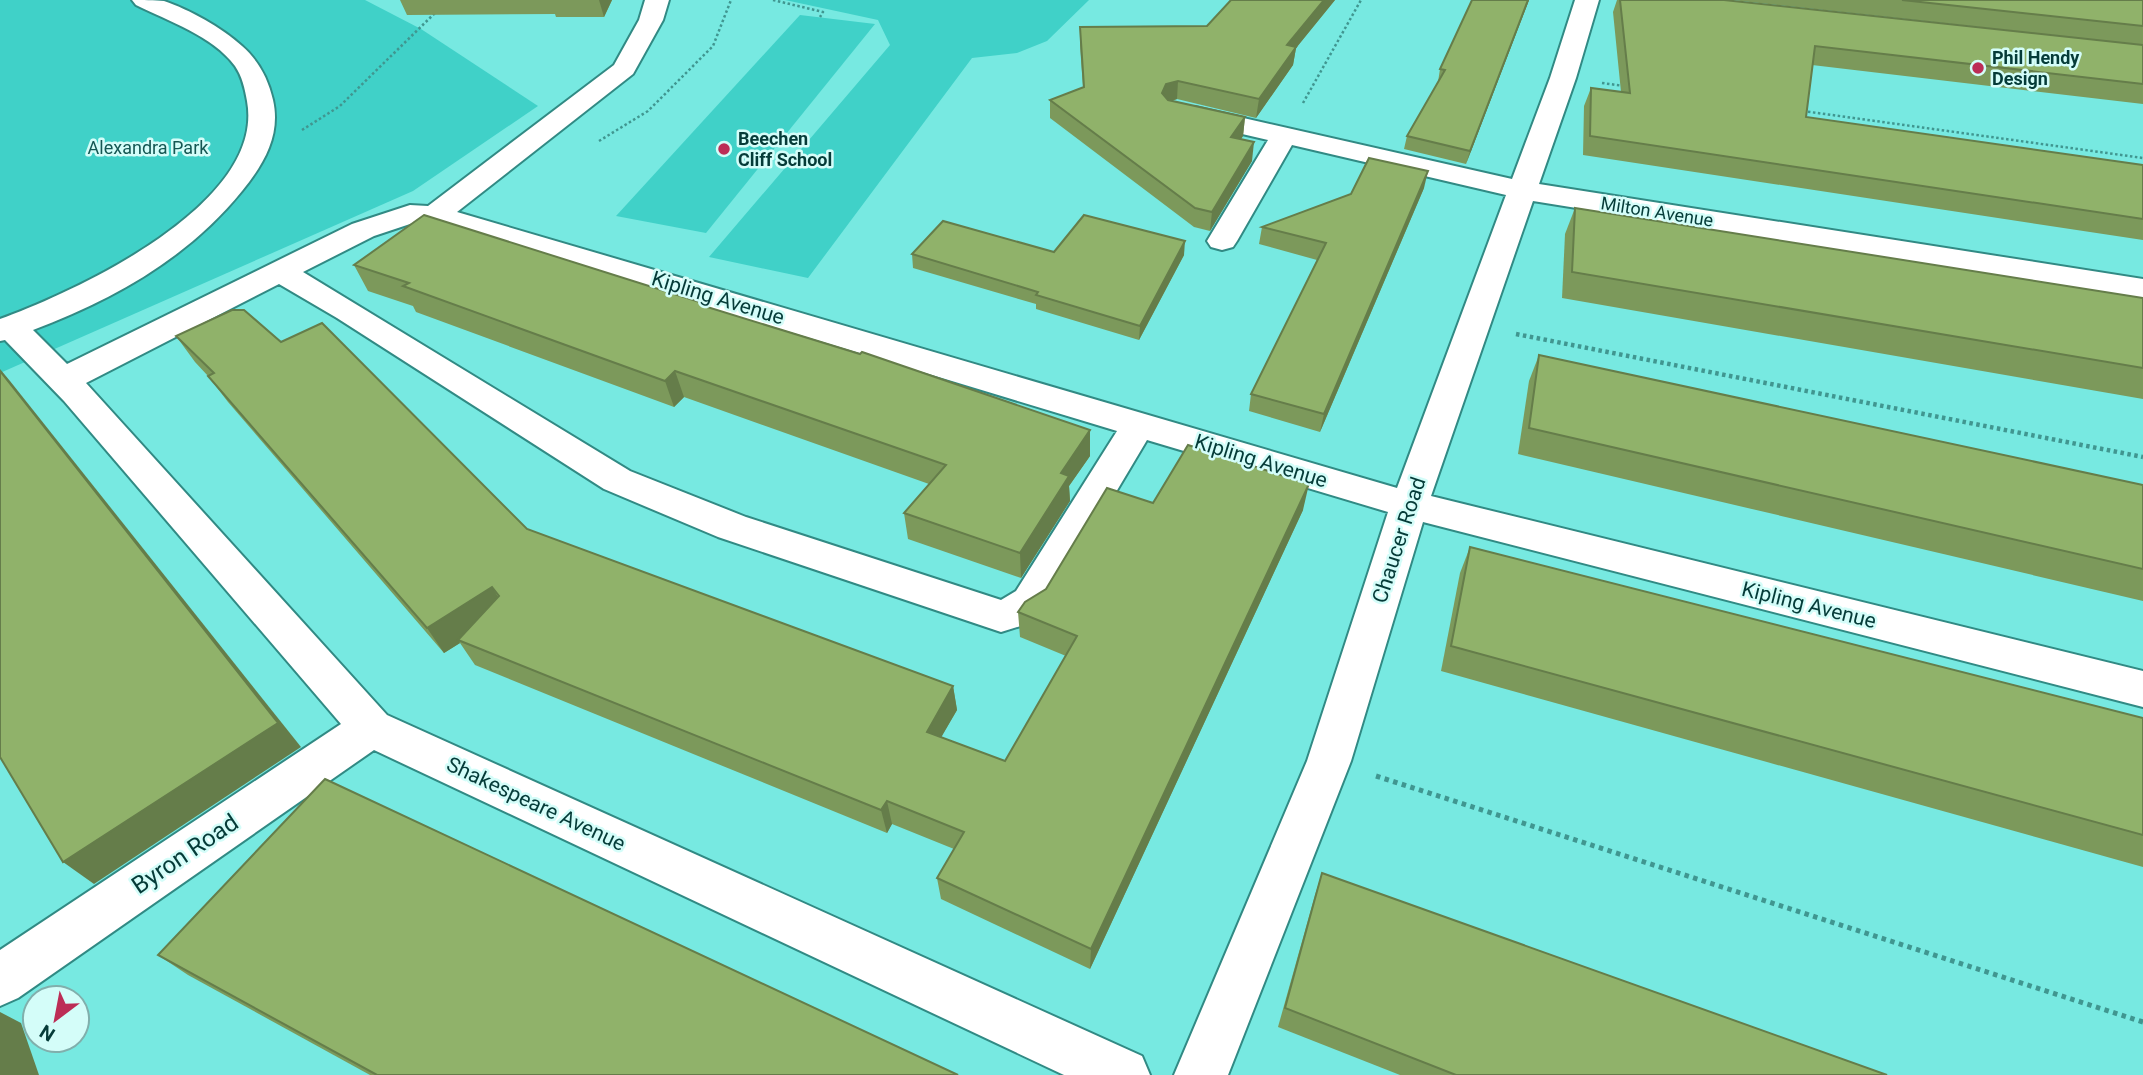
<svg xmlns="http://www.w3.org/2000/svg" width="2143" height="1075" viewBox="0 0 2143 1075" font-family="Roboto,sans-serif">
	<rect width="100%" height="100%" fill="#77e9e1"/>
	<!-- green -->
	<g fill="#40d1c8">
		<polygon points="0,0 365,0 421,29 538,106 413,191 0,373"/>
		<polygon points="785,0 1089,0 1047,41 1017,53 972,58 808,278 709,257 890,45 878,20"/>
		<polygon points="800,15 875,24 706,233 616,216"/>
	</g>
	<g fill="none" stroke-linecap="round" stroke-linejoin="round">
		<!-- minor casing -->
		<g stroke="#318a84" stroke-width="4">
			<path id="minor" d="M132,0C142,0 155,0 164,1C190,10 221,27 242,46C258,60 268,78 273,100C281,135 264,164 242,191C188,258 113,300 33,330L67,364L352,224L410,205L428,206L614,65L639,20L645,0H669L663,20L633,74L457,212L1397,488L1506,195L1292,145L1237,241L1233,247L1222,250L1211,247L1207,241L1268,140L1186,121L1182,115L1186,109L1195,107L1512,179L1550,78L1575,0H1599L1576,78L1539,184L2143,279V299L1533,201L1431,496L2143,671V707L1423,522L1351,761L1228,1075H1174L1307,761L1388,512L1147,440L1044,613L1027,624L1001,632L718,537L604,489L337,318L279,284L86,383L387,715L1142,1056L1150,1075H1064L374,750L18,998L0,1006V950L341,724L64,401L5,340L0,341V319C77,291 266,204 247,101C245,89 242,76 235,66C213,36 168,21 136,5ZM413,223L433,224L1117,431L1016,591L1001,600L746,517L630,471L303,272L374,236Z"/>
		</g>
		<!-- path-far2 -->
		<g stroke="#409690" stroke-width="2.5" stroke-dasharray="2.5 2.5" stroke-linecap="butt">
			<polyline points="773,0 823,12 820,17"/>
			<polyline points="1602,83 1624,86"/>
			<polyline points="1303,103 1361,0"/>
			<polyline points="1803,111 2143,158"/>
			<polyline points="302,130 340,106 437,11"/>
			<polyline points="599,141 648,111 713,46 731,0"/>
		</g>
		<!-- path-far1 -->
		<polyline stroke="#409690" stroke-width="4.5" stroke-dasharray="3.5 3.5" stroke-linecap="butt" points="1516,334 2143,457"/>
		<!-- path -->
		<polyline stroke="#409690" stroke-width="5" stroke-dasharray="4.5 4.5" stroke-linecap="butt" points="1376,776 2143,1022"/>
		<!-- minor -->
		<use href="#minor" fill="#fff" fill-rule="evenodd"/>
	</g>
	<!-- wall -->
	<g fill="#7c995b">
		<polygon points="400,0 612,0 604,17 556,17 555,14 407,15"/>
		<polygon points="1231,0 1335,0 1296,48 1293,65 1256,118 1177,99 1171,101 1245,117 1243,136 1241,139 1252,161 1210,231 1194,227 1050,118 1050,100 1083,88 1080,45 1080,27 1207,26"/>
		<polygon points="1529,0 1466,164 1404,149 1407,136 1438,82 1440,69"/>
		<polygon points="1617,0 1724,0 2053,35 1732,0 2143,0 2143,104 1812,65 1806,117 2143,165 2143,240 1583,155 1584,106 1591,88 1621,92 1613,12"/>
		<polygon points="1424,188 1320,432 1249,411 1251,394 1317,260 1259,244 1262,227"/>
		<polygon points="1575,208 2143,298 2143,399 1562,298 1565,234"/>
		<polygon points="1054,252 1184,255 1139,340 1036,309 1036,304 913,268 912,254"/>
		<polygon points="354,265 707,307 1090,456 1069,486 1070,501 1021,578 908,539 904,513 929,484 684,397 674,407 416,312 413,306 368,291"/>
		<polygon points="176,336 281,342 527,529 953,686 957,710 941,737 1005,761 1066,656 1020,637 1018,612 1153,503 1303,510 1090,969 941,899 937,878 954,849 892,824 887,833 475,665 460,643 444,653 228,402 208,376 195,362"/>
		<polygon points="1539,355 2143,485 2143,601 1518,454 1529,381"/>
		<polygon points="1470,547 2143,718 2143,867 1441,671 1460,573"/>
		<polygon points="1322,873 1887,1075 1400,1075 1278,1027 1315,895"/>
		<polygon points="158,955 958,1075 370,1075 188,975"/>
	</g>
	<!-- shaded-wall -->
	<g fill="#657d4a">
		<polygon points="599,0 612,0 604,17"/>
		<polygon points="1324,0 1335,0 1296,48 1293,65 1256,118 1259,99 1287,45"/>
		<polygon points="1528,0 1529,0 1466,164 1470,151"/>
		<polygon points="1178,81 1177,99 1165,103 1162,93 1166,84"/>
		<polygon points="1245,117 1243,136 1229,156 1231,137"/>
		<polygon points="1254,142 1252,161 1210,231 1212,212"/>
		<polygon points="1428,171 1424,188 1320,432 1324,414"/>
		<polygon points="1185,241 1184,255 1139,340 1140,326"/>
		<polygon points="0,369 10,381 301,747 94,884 63,862"/>
		<polygon points="675,371 684,397 674,407 665,381"/>
		<polygon points="1090,430 1090,456 1069,486 1070,501 1021,578 1020,553 1061,473"/>
		<polygon points="1309,484 1303,510 1090,969 1091,949"/>
		<polygon points="492,587 507,612 458,640 460,643 444,653 427,628"/>
		<polygon points="953,686 957,710 931,755 927,732"/>
		<polygon points="887,801 892,824 887,833 881,810"/>
		<polygon points="0,1012 21,1023 39,1075 0,1075"/>
	</g>
	<!-- building -->
	<g fill="#90b26a" stroke="#657d4a" stroke-width="2">
		<polygon points="1231,0 1324,0 1287,45 1296,47 1259,99 1178,81 1166,84 1162,93 1168,100 1245,117 1231,137 1254,142 1212,212 1195,208 1050,100 1084,87 1080,27 1207,26"/>
		<polygon points="1472,0 1528,0 1470,151 1407,136 1445,70 1440,69"/>
		<polygon points="1620,0 1724,0 2143,45 2143,84 1815,46 1806,117 2143,165 2143,219 1590,136 1591,88 1630,93"/>
		<polygon points="1902,0 2143,0 2143,26"/>
		<polygon points="1369,158 1428,171 1324,414 1251,394 1326,243 1262,227 1351,194"/>
		<polygon points="1575,208 2143,298 2143,368 1572,272"/>
		<polygon points="424,215 706,304 704,306 860,354 862,352 1090,430 1061,473 1069,476 1020,553 904,513 946,465 675,371 665,381 403,286 409,283 354,265"/>
		<polygon points="1084,215 1185,241 1140,326 1036,295 1038,292 912,254 943,221 1054,252"/>
		<polygon points="232,310 244,310 281,342 322,323 527,529 953,686 927,732 1005,761 1077,636 1018,612 1025,602 1046,589 1107,488 1153,503 1188,445 1309,484 1091,949 937,878 964,832 887,801 881,810 458,640 499,596 492,587 427,628 208,376 214,373 176,336"/>
		<polygon points="1539,355 2143,485 2143,569 1529,428"/>
		<polygon points="0,371 278,723 63,862 0,757"/>
		<polygon points="1470,547 2143,718 2143,835 1451,646"/>
		<polygon points="325,779 958,1075 377,1075 158,955"/>
		<polygon points="1322,873 1887,1075 1456,1075 1285,1008"/>
	</g>
	<!-- markers -->
	<g fill="#bc2d56" stroke="#d4fdf9" stroke-width="2.5">
		<circle cx="1978" cy="68" r="7"/>
		<circle cx="724" cy="149" r="7"/>
	</g>
	<g text-anchor="middle" stroke-width="5" stroke-linejoin="round" paint-order="stroke">
		<!-- far-poi labels -->
		<g font-size="18" font-weight="bold" fill="#053b38" stroke="#d4fdf9" text-anchor="start">
			<text x="1992" y="64">Phil Hendy<tspan x="1992" dy="21">Design</tspan></text>
			<text x="738" y="145">Beechen<tspan x="738" dy="21">Cliff School</tspan></text>
		</g>
		<!-- far-park labels -->
		<g font-size="18" fill="#145753" stroke="#d4fdf9">
			<text x="148" y="154">Alexandra Park</text>
		</g>
		<!-- far-street labels -->
		<g font-size="18" fill="#053b38" stroke="#d4fdf9">
			<text transform="translate(1657 212) rotate(9)" y="6">Milton Avenue</text>
		</g>
		<!-- street labels -->
		<g font-size="21" fill="#053b38" stroke="#d4fdf9">
			<text transform="translate(718 298) rotate(17)" y="7">Kipling Avenue</text>
			<text transform="translate(1261 461) rotate(17)" y="7">Kipling Avenue</text>
			<text transform="translate(1399 540) rotate(-72)" y="7">Chaucer Road</text>
			<text transform="translate(1809 605) rotate(14)" y="7">Kipling Avenue</text>
			<text transform="translate(536 804) rotate(25)" y="7">Shakespeare Avenue</text>
		</g>
		<!-- near-street labels -->
		<g font-size="24" fill="#053b38" stroke="#d4fdf9">
			<text transform="translate(185 854) rotate(-34)" y="8">Byron Road</text>
		</g>
	</g>
	<!-- north arrow -->
	<g transform="translate(56 1019) rotate(212)"><circle r="33" fill="#d4fdf9" stroke="#81afac" stroke-width="2"/>
	<path d="M0-5L12 26L0 18L-12 26Z" fill="#bc2d56"/>
	<text y="-10" font-size="19" font-weight="bold" text-anchor="middle" fill="#053b38">N</text>
	</g>
</svg>
